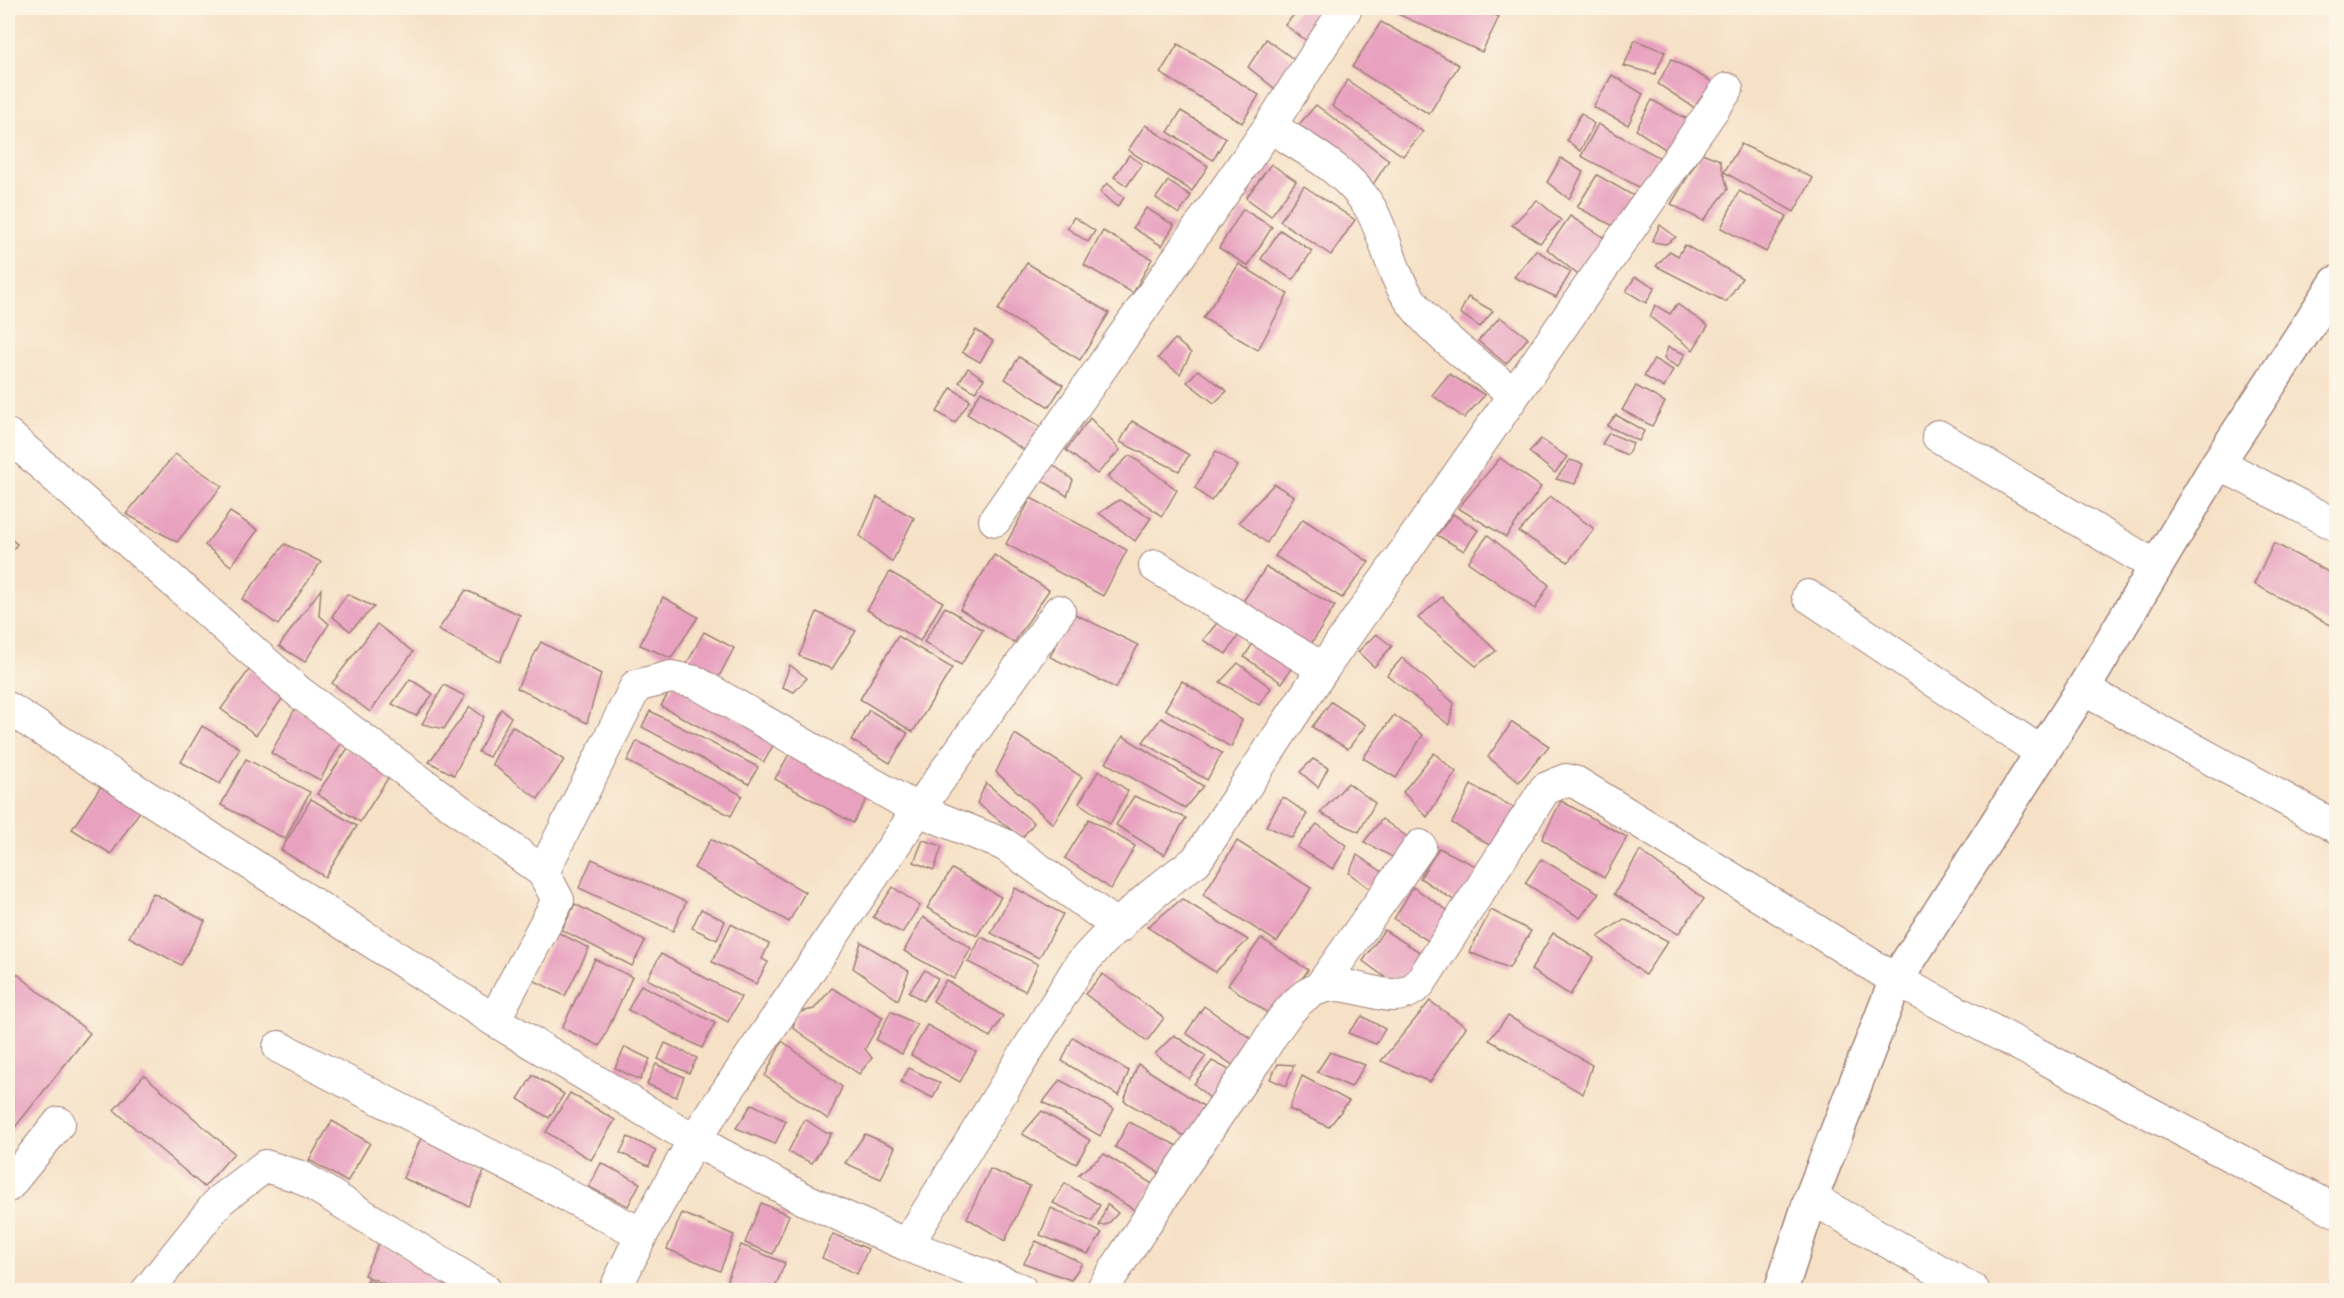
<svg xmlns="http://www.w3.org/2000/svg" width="2344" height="1298" viewBox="0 0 2344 1298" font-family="Sriracha,sans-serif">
	<rect width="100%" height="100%" fill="#fcf5e5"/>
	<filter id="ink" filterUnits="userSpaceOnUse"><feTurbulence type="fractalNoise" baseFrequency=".0167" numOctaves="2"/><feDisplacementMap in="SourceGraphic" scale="12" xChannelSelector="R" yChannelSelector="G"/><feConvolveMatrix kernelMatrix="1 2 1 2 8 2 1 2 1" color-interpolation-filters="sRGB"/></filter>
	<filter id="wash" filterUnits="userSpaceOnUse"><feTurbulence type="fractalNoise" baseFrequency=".008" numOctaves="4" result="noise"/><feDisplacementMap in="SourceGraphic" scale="24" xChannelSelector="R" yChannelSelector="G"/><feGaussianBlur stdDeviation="1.35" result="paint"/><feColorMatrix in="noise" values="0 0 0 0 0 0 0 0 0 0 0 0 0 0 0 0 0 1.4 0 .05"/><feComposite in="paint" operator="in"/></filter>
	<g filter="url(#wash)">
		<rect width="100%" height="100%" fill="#f6e1c7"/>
		<g id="blocks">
			<!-- building -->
			<g fill="#e8a2c0">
				<polygon points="1300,8 1312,8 1330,14 1314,46 1285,25"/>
				<polygon points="1393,8 1477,8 1499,17 1482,52 1391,11"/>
				<polygon points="1381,22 1459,65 1429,114 1352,67"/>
				<polygon points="1266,39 1303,66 1285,97 1248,67"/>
				<polygon points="1635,40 1665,52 1655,74 1624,66"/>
				<polygon points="1178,44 1259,95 1242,123 1160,73"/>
				<polygon points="1671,59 1721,87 1701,112 1658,84"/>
				<polygon points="1612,75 1643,94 1628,125 1593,107"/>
				<polygon points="1347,80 1423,132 1403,156 1332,106"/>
				<polygon points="1652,100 1694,123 1674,155 1636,130"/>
				<polygon points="1316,105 1389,160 1372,186 1295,129"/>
				<polygon points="1181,111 1226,138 1213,160 1168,132"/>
				<polygon points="1581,113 1594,124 1580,151 1567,140"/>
				<polygon points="1598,124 1666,161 1648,192 1581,156"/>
				<polygon points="1145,125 1208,166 1192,191 1128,150"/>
				<polygon points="1741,144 1813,178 1794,212 1724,172"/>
				<polygon points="1702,153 1720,160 1728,189 1703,221 1671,204"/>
				<polygon points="1129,155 1142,164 1127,186 1114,177"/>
				<polygon points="1561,158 1583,172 1569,199 1547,182"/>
				<polygon points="1271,164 1296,181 1271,216 1246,198"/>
				<polygon points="1597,175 1641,200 1621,230 1577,207"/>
				<polygon points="1168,181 1191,196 1179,214 1156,198"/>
				<polygon points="1107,183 1124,198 1117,207 1100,192"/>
				<polygon points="1304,186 1355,220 1331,255 1280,221"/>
				<polygon points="1739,191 1787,216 1766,252 1721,228"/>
				<polygon points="1537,200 1561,220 1540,243 1512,225"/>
				<polygon points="1146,208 1174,225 1162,246 1133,228"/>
				<polygon points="1243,209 1272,227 1248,266 1219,248"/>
				<polygon points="1570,216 1614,244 1589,284 1547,249"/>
				<polygon points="1074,217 1095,231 1088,242 1067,228"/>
				<polygon points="1660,225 1676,237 1666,244 1652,242"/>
				<polygon points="1280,230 1312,251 1293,280 1261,259"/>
				<polygon points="1103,231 1152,259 1133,293 1084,265"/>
				<polygon points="1685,245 1742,278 1726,302 1656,266 1670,251 1678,256"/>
				<polygon points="1536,250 1571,272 1556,297 1514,277"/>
				<polygon points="1027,263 1109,313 1080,360 998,310"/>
				<polygon points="1239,264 1288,294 1258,350 1203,318"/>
				<polygon points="1635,277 1655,287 1646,303 1626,291"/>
				<polygon points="1468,297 1493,311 1480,327 1460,313"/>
				<polygon points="1677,304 1708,326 1693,350 1650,317 1655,305 1670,314"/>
				<polygon points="1500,317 1528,338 1506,364 1478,341"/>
				<polygon points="976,330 993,341 980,362 962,352"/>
				<polygon points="1175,339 1191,353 1180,374 1158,358"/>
				<polygon points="1668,347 1685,354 1678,367 1664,359"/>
				<polygon points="1019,357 1063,385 1049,407 1005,379"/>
				<polygon points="1654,359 1673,370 1664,388 1644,376"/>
				<polygon points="968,368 984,379 975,392 959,382"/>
				<polygon points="1198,370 1227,391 1214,403 1187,382"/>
				<polygon points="1449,374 1485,395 1464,418 1432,395"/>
				<polygon points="1636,386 1665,402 1652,426 1622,410"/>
				<polygon points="951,388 970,400 955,423 937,412"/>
				<polygon points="981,391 1042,428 1027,452 967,414"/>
				<polygon points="1616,415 1644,431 1639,441 1607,426"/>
				<polygon points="1090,418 1120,450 1097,474 1066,450"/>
				<polygon points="1132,421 1189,455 1179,471 1120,442"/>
				<polygon points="1609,433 1633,443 1627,455 1602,444"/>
				<polygon points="1541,439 1567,457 1555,473 1529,452"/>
				<polygon points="1216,451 1238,466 1211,501 1195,488"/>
				<polygon points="175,454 222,486 177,542 126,514"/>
				<polygon points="1130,455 1177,490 1162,516 1107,477"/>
				<polygon points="1500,458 1541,487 1506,537 1458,508"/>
				<polygon points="1570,460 1583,464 1575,484 1556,479"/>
				<polygon points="1052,464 1073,480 1067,496 1033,475"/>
				<polygon points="1274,484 1294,496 1267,543 1239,522"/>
				<polygon points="1550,496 1594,529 1568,562 1519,532"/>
				<polygon points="877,497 914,518 892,562 860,536"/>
				<polygon points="1031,498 1127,550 1103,596 1006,544"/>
				<polygon points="1119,500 1151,518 1135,541 1099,513"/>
				<polygon points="230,512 258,530 231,566 205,545"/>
				<polygon points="1453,514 1478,530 1464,551 1437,535"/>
				<polygon points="1303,519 1369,562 1342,598 1275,556"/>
				<polygon points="1488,535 1549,585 1535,609 1468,562"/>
				<polygon points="8,537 17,544 8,557"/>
				<polygon points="2274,543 2336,576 2336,628 2254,584"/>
				<polygon points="285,544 321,562 278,625 242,599"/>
				<polygon points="994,555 1049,590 1014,643 960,609"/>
				<polygon points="1266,567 1335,606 1308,649 1240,606"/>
				<polygon points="890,572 943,602 920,641 867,610"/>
				<polygon points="321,589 319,615 329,624 305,662 279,646"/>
				<polygon points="466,590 520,615 500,662 438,630"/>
				<polygon points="347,594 374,607 350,631 332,616"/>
				<polygon points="663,597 698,617 671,658 640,645"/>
				<polygon points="1442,597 1496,651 1476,666 1418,618"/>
				<polygon points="945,607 983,630 961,665 924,642"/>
				<polygon points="817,612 856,631 832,669 799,656"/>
				<polygon points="1071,612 1138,645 1116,688 1050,657"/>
				<polygon points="1217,623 1239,635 1226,654 1203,640"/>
				<polygon points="377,624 413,652 370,712 332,683"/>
				<polygon points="704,632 734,648 715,684 685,667"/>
				<polygon points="1376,634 1392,646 1374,667 1358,652"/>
				<polygon points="898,636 952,668 913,732 860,699"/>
				<polygon points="541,642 601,674 587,723 517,688"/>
				<polygon points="1254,642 1296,667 1290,670 1282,683 1244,657"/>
				<polygon points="1402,658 1454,703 1449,725 1387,675"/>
				<polygon points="1238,663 1271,688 1259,705 1220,682"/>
				<polygon points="790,665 807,678 794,692 782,687"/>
				<polygon points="249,670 285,695 256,735 221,709"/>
				<polygon points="410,679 433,694 416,716 392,704"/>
				<polygon points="1182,681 1242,720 1231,747 1165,709"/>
				<polygon points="674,684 776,740 764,762 661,706"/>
				<polygon points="444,685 465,696 444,729 422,724"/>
				<polygon points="1331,702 1366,725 1348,749 1312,727"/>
				<polygon points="470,707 484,717 454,775 429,762"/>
				<polygon points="295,709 345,736 320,780 271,753"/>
				<polygon points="501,709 511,717 489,757 478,752"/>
				<polygon points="869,710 908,733 890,763 851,740"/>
				<polygon points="650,711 758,767 749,784 642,727"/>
				<polygon points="1394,715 1423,735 1396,778 1363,758"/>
				<polygon points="1161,718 1222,753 1207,780 1143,742"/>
				<polygon points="1512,722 1549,746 1519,782 1488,757"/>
				<polygon points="202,726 240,748 220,784 181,762"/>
				<polygon points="512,726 564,760 538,799 492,764"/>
				<polygon points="1015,734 1082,777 1053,824 996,772"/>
				<polygon points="1123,736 1203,786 1185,808 1106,763"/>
				<polygon points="637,741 742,795 731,816 627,761"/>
				<polygon points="348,748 390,775 360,822 317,794"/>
				<polygon points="792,749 870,793 853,823 775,779"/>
				<polygon points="1434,753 1456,772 1427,817 1403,792"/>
				<polygon points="246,759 310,792 285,839 221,805"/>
				<polygon points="1313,759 1328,768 1318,787 1300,772"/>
				<polygon points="1099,770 1128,791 1110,824 1079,803"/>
				<polygon points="986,783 1034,823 1022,838 977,803"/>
				<polygon points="1348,783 1375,803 1359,832 1320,813"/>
				<polygon points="1471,785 1521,811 1496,849 1452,823"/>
				<polygon points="101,786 140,811 111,854 72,829"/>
				<polygon points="1134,796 1186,818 1164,855 1116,825"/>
				<polygon points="1283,797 1307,814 1292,838 1266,826"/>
				<polygon points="311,799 357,826 325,877 281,850"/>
				<polygon points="1561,801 1627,837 1604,878 1542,839"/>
				<polygon points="1089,819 1135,846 1111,889 1065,858"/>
				<polygon points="1382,819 1409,838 1400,861 1364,842"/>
				<polygon points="1317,824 1347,846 1333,869 1297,847"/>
				<polygon points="711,839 805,892 789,922 694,868"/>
				<polygon points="923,840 942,846 934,870 914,862"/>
				<polygon points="1237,841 1311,888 1277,942 1203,895"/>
				<polygon points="1439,848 1484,870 1464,907 1420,878"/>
				<polygon points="1640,851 1704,899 1678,934 1614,894"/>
				<polygon points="1357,855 1390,877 1377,894 1349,873"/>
				<polygon points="592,859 686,902 673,931 579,888"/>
				<polygon points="1541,859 1599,893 1580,918 1525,883"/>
				<polygon points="952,869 1001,897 977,936 927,908"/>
				<polygon points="893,887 920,906 902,933 873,917"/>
				<polygon points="1413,887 1454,915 1436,946 1394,919"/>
				<polygon points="1015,888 1063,914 1039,958 991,933"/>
				<polygon points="153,893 205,921 181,965 129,937"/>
				<polygon points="1182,899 1248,940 1215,972 1147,927"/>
				<polygon points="575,904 645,941 632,966 562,930"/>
				<polygon points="701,909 725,921 717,940 692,928"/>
				<polygon points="1491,910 1531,931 1509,968 1469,952"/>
				<polygon points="923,917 971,948 954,979 904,951"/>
				<polygon points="1624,919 1668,941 1645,975 1598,937"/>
				<polygon points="731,924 769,944 762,959 768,962 756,984 712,962"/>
				<polygon points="1384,930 1428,957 1401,989 1363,961"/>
				<polygon points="557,932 589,948 565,996 533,980"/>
				<polygon points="1553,933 1594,957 1570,995 1531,970"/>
				<polygon points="981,937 1038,964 1025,991 968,962"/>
				<polygon points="1261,938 1308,970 1275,1018 1228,985"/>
				<polygon points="861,942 909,971 898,1000 853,968"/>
				<polygon points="661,954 741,997 728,1022 647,979"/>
				<polygon points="595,959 632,977 600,1046 562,1028"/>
				<polygon points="925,970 938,979 923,1001 909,992"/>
				<polygon points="16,973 90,1033 8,1136 8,983"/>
				<polygon points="1103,974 1164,1018 1147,1041 1085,994"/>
				<polygon points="946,980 1003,1016 990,1037 933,1001"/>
				<polygon points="641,985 715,1023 702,1048 628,1010"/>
				<polygon points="832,988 883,1017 865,1049 872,1058 859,1074 793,1028 796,1013 814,1009"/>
				<polygon points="1430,1001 1466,1027 1430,1082 1381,1061"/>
				<polygon points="1204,1006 1260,1045 1240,1070 1186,1033"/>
				<polygon points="891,1011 917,1025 902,1054 876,1040"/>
				<polygon points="1362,1016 1385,1029 1376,1044 1348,1033"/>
				<polygon points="1508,1016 1592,1065 1583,1094 1489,1040"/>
				<polygon points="927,1025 976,1052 960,1082 911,1055"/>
				<polygon points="1174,1035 1206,1056 1189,1079 1155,1054"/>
				<polygon points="1073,1037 1129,1071 1119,1096 1062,1061"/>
				<polygon points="782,1041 842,1087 828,1119 765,1076"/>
				<polygon points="665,1043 697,1058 689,1073 658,1059"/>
				<polygon points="625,1047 650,1059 640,1080 615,1068"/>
				<polygon points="1330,1052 1365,1065 1351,1087 1317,1072"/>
				<polygon points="1212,1061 1235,1073 1213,1101 1194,1084"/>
				<polygon points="656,1064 684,1077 676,1097 647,1084"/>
				<polygon points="1138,1064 1208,1109 1188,1138 1124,1101"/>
				<polygon points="1278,1064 1294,1065 1286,1086 1270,1079"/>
				<polygon points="909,1068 940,1083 933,1098 901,1082"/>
				<polygon points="144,1075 234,1153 204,1187 114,1110"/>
				<polygon points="533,1075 564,1094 549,1118 518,1099"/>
				<polygon points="1302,1076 1349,1101 1329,1127 1289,1109"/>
				<polygon points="1060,1080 1114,1109 1100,1136 1043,1102"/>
				<polygon points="570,1093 615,1120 591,1160 546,1132"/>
				<polygon points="752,1104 786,1121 775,1144 736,1128"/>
				<polygon points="1042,1111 1090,1140 1076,1164 1022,1134"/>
				<polygon points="805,1119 826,1133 832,1133 812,1163 788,1152"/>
				<polygon points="332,1121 370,1143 347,1182 309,1160"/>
				<polygon points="1129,1122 1186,1150 1169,1178 1115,1147"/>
				<polygon points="865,1134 895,1147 881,1179 845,1163"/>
				<polygon points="628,1137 656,1150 649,1166 620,1153"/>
				<polygon points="421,1138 486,1167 469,1206 403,1178"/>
				<polygon points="1104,1154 1154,1185 1136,1211 1078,1175"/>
				<polygon points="601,1163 640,1183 628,1206 589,1187"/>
				<polygon points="990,1169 1030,1186 1005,1241 967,1218"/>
				<polygon points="1065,1183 1100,1205 1092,1221 1053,1203"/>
				<polygon points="761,1203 789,1215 773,1254 745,1243"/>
				<polygon points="1107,1204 1118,1213 1108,1224 1099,1226"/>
				<polygon points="1051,1208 1102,1233 1088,1254 1040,1235"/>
				<polygon points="682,1213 734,1235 720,1271 667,1249"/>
				<polygon points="833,1234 868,1249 857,1274 822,1258"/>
				<polygon points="1036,1241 1082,1263 1071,1280 1024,1263"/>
				<polygon points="379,1243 463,1290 398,1290 364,1275"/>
				<polygon points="741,1245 785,1263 774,1290 743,1290 726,1283"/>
				<polygon points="368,1279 389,1290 362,1290"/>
			</g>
		</g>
	</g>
	<g filter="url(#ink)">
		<use href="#blocks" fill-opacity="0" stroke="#a08079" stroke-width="1.5"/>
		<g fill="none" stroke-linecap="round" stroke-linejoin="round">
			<!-- minor casing -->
			<g stroke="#a08079" stroke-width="34">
				<g id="minor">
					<path d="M1270,126C1304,149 1346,169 1369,206C1386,234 1390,271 1409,298C1435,336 1478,364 1513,394"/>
					<polyline points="8,435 300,693 543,872 558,900 494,1020"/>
					<polyline points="1938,436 2155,566"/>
					<polyline points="2218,463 2336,525"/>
					<polyline points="995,520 1270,126 1346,8"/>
					<polyline points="1155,566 1323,669"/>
					<polyline points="1808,596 2042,753"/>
					<polyline points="2083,689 2336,827"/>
					<polyline points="8,708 494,1020 694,1140 804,1199 907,1245 1021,1290"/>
					<polyline points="543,872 636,686 671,677 695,682 918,810 1005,845 1119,927"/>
					<polyline points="1320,987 1420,846"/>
					<polyline points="279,1047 642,1234"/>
					<polyline points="8,1186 59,1123"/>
					<polyline points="1811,1198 1973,1290"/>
					<path d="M907,1245L1080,965C1114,927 1154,890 1196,861L1323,669L1727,89"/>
					<polyline points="148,1290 220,1200 265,1166 301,1177 485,1290"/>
					<polyline points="615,1290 642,1234 694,1140 918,810 1059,611"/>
					<path d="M1102,1290C1152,1213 1202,1135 1256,1060C1270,1039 1285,1010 1306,995C1349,965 1387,1017 1420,983L1545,789L1566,780L1577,783L1896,980L2336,1211"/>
				</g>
			</g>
			<!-- secondary casing -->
			<g stroke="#a08079" stroke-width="36">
				<polyline id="secondary" points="1781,1290 1811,1198 1896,980 2083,689 2218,463 2336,283"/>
			</g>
			<!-- minor -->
			<use href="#minor" stroke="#fff" stroke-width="32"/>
			<!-- secondary -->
			<use href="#secondary" stroke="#fff" stroke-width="33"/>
		</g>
	</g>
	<!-- margin -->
	<rect width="2344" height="1298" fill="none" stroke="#fcf5e5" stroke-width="30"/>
</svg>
